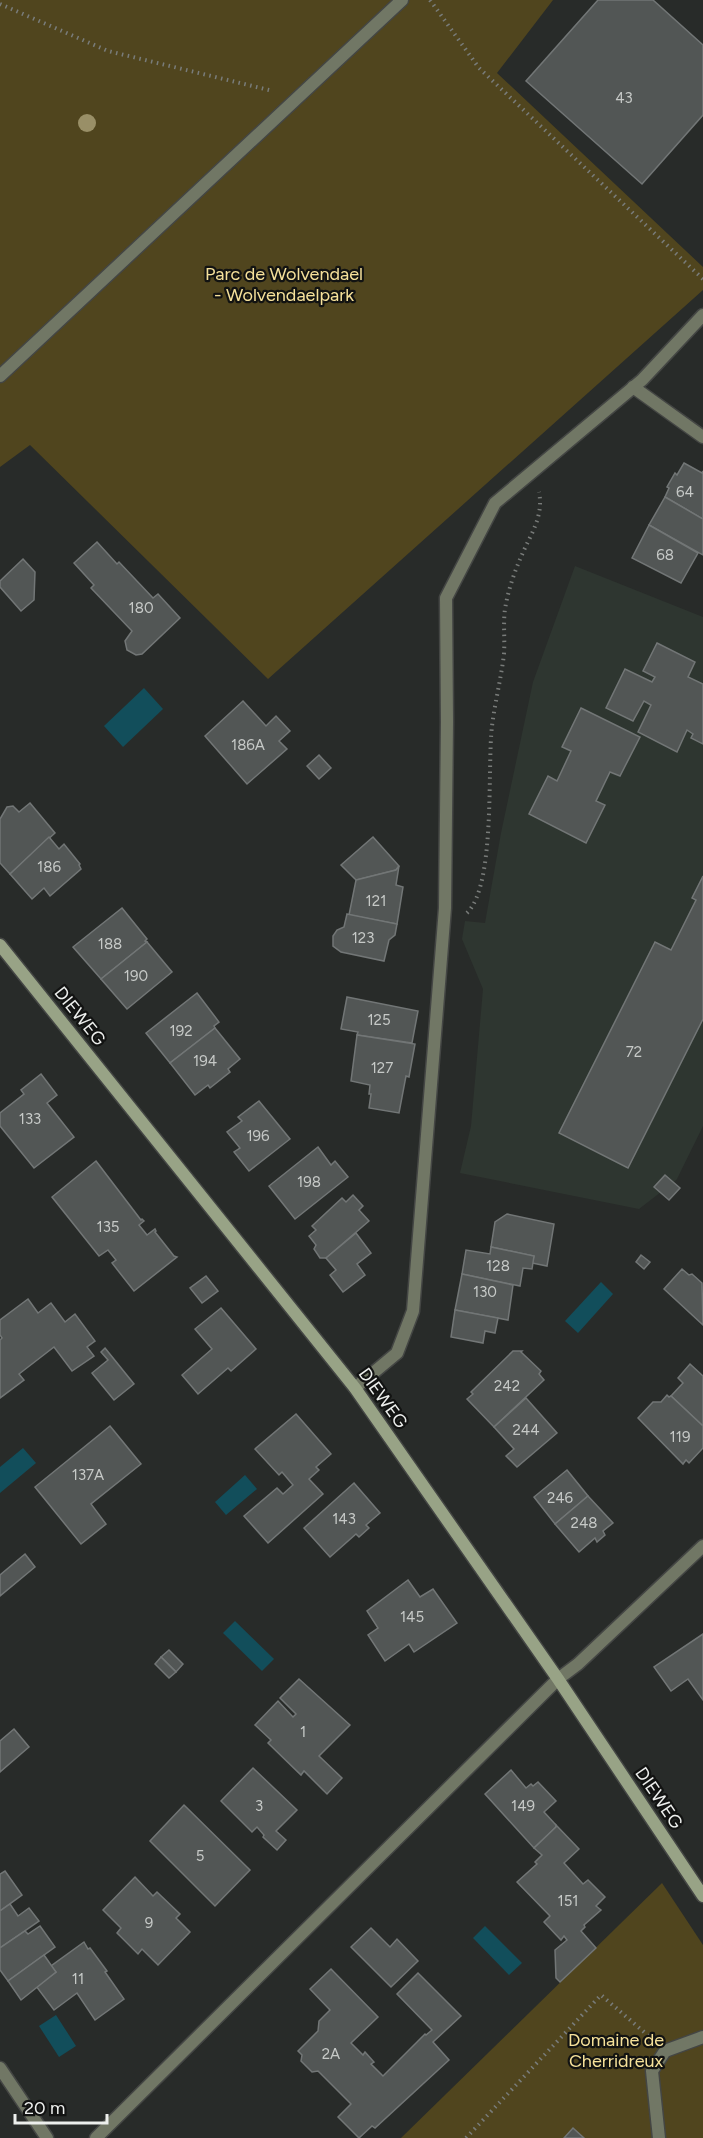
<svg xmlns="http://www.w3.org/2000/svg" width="703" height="2138" viewBox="0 0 703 2138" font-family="Figtree,sans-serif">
	<rect width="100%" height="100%" fill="#282b29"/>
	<!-- built -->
	<polygon fill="#2e3630" points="575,566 703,617 703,1126 677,1179 674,1182 665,1175 654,1186 661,1192 639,1209 460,1173 471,1126 483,989 462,939 465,921 485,923 501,833 533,682"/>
	<!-- green -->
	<g fill="#50451e">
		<polygon points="0,0 553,0 497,73 703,267 703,290 268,679 30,445 0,467"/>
		<polygon points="662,1883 703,1945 703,2138 401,2138"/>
	</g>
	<!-- water -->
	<g fill="#124e5b">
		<polygon points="144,688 163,709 123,747 104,726"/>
		<polygon points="601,1282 613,1294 578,1333 565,1321"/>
		<polygon points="23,1448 36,1463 0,1493 0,1467"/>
		<polygon points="245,1475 257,1489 226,1515 215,1502"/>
		<polygon points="235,1621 274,1659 262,1671 223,1633"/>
		<polygon points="485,1926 522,1963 509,1975 473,1938"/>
		<polygon points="56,2015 76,2046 59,2057 39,2026"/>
	</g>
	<!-- building -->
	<g fill="#525655" stroke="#727676" stroke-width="1.5">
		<polygon points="598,0 653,0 703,45 703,115 642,184 526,81"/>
		<polygon points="684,463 702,473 703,471 703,519 665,497 669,488 667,487 675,473 677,475"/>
		<polygon points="665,497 703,519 703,555 649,525"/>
		<polygon points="649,525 698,553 681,583 632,558"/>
		<polygon points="97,542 117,564 119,562 153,598 158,594 180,618 142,654 136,655 127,650 125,641 132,631 91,588 94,585 74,563"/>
		<polygon points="23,559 35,572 34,600 21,611 0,587 0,581"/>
		<polygon points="657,643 695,662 688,677 703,684 703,744 691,738 693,734 687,730 677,752 638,732 651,705 644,701 633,721 606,708 625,669 652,682 655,677 643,671"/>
		<polygon points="243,701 266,726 276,716 290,731 279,741 287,749 247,784 205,736"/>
		<polygon points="581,708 640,737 620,776 610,772 596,801 605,805 586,843 529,814 548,776 557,781 571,751 562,747"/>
		<polygon points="319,755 331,768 319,779 307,766"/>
		<polygon points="30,803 55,833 10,874 0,863 0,819 7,807 13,806 19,812"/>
		<polygon points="49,837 59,849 64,844 80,864 79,865 81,869 50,896 44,888 32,899 10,874"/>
		<polygon points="373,837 399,866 396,870 356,880 341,865"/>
		<polygon points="399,866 396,885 403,887 397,924 349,915 356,880 396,870"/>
		<polygon points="703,876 703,1019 628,1168 559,1133 655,942 671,950 696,900 692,898"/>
		<polygon points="122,908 147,939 145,941 147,942 101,979 73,947"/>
		<polygon points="347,914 397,924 395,935 389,940 384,961 341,952 333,946 333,936 337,930 344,927"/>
		<polygon points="147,942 172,972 127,1009 101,979"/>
		<polygon points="197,993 219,1022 214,1026 215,1028 170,1063 146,1033"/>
		<polygon points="347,997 418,1011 412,1043 357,1035 358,1032 341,1029"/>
		<polygon points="215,1028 240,1059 228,1069 230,1072 210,1088 208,1085 195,1095 170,1063"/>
		<polygon points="357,1035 415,1044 409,1077 406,1076 399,1113 369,1108 371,1094 369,1094 370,1085 351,1081"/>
		<polygon points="41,1074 57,1095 47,1103 74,1137 34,1168 0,1126 0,1113 24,1094 21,1090"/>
		<polygon points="259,1101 290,1139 249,1171 234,1152 240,1148 227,1132 242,1121 238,1117"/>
		<polygon points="318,1147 331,1165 335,1161 348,1177 295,1219 269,1186"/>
		<polygon points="96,1161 141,1220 142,1219 144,1221 139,1225 147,1235 155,1229 156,1231 155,1232 174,1256 177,1257 134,1291 112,1263 116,1260 108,1250 99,1256 52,1197"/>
		<polygon points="665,1175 680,1188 669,1200 654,1187"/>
		<polygon points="353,1195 363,1206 359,1210 369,1221 326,1258 320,1258 314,1249 316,1245 309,1236 316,1230 312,1226 342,1198 346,1202"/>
		<polygon points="507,1214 554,1224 547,1266 532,1263 534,1256 491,1247 495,1222"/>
		<polygon points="356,1233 371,1253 357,1264 365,1275 343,1292 330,1275 336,1270 326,1258"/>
		<polygon points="491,1247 534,1256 532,1269 523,1268 520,1286 462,1274 466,1250 490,1254"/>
		<polygon points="641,1255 650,1262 644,1269 636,1262"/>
		<polygon points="682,1269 689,1275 692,1274 702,1283 703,1325 664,1289"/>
		<polygon points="462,1274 513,1285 508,1320 455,1310"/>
		<polygon points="206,1276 218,1291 202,1303 190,1288"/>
		<polygon points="28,1299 38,1313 51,1303 65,1322 75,1314 95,1341 87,1347 94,1356 72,1371 54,1347 19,1374 24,1380 0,1398 0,1340 2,1338 0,1335 0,1320"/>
		<polygon points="221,1308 256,1349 231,1371 228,1368 198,1394 182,1375 212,1349 195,1329"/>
		<polygon points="455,1310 498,1318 495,1333 485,1331 483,1343 451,1337"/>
		<polygon points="105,1348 134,1384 114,1400 92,1373 108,1360 101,1352"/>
		<polygon points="513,1351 522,1351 521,1352 541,1371 539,1374 544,1380 494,1427 467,1399 473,1394 471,1392"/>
		<polygon points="690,1364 703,1376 703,1426 671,1396 683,1383 678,1378"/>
		<polygon points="667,1395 669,1397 671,1396 703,1426 703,1448 689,1463 686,1460 683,1464 638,1418 653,1402 661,1402"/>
		<polygon points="526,1398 557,1433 517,1467 506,1456 514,1449 494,1427"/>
		<polygon points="296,1414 331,1454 316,1467 319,1470 309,1479 323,1494 268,1543 244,1516 277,1488 283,1494 293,1485 282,1472 279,1475 255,1449"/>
		<polygon points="110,1426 141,1464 91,1504 106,1524 81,1544 35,1487"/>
		<polygon points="567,1470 588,1496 555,1524 534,1497"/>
		<polygon points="354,1483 380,1513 366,1525 369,1528 359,1537 356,1534 330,1557 304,1528"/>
		<polygon points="588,1496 613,1523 603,1531 605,1535 597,1542 595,1538 579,1552 555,1524"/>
		<polygon points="25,1554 35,1567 0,1596 0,1575"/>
		<polygon points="408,1580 420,1597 433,1589 457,1623 414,1652 409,1644 385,1661 368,1635 378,1628 367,1611"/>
		<polygon points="703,1634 703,1700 688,1679 671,1691 654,1667"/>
		<polygon points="169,1650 183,1664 176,1672 161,1657"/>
		<polygon points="161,1657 176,1672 169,1678 155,1664"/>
		<polygon points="299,1679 350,1725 319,1756 342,1778 327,1794 304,1771 301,1775 268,1743 271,1740 255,1725 278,1701 293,1717 296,1714 280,1698"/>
		<polygon points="14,1729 29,1747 0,1772 0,1741"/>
		<polygon points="253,1768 297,1810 276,1831 286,1840 277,1850 263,1837 264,1835 257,1827 252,1832 221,1801"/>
		<polygon points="511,1770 526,1788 531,1784 533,1786 538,1782 556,1801 544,1812 556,1825 556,1827 534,1848 485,1794"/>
		<polygon points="184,1805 250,1870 215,1906 150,1841"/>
		<polygon points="556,1825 579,1849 564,1863 583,1884 588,1880 605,1897 596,1906 601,1910 584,1925 585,1927 581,1931 596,1948 560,1982 556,1978 555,1950 567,1940 564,1936 561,1940 544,1922 550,1916 517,1882 537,1864 535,1862 542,1855 534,1848 556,1827"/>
		<polygon points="5,1871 22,1895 0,1911 0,1874"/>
		<polygon points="135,1877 153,1896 157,1892 180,1914 176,1918 190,1932 158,1965 142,1949 138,1954 117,1933 121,1928 103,1910"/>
		<polygon points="10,1904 18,1916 29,1908 39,1921 0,1948 0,1911"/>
		<polygon points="40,1926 55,1947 8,1981 0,1970 0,1948 25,1931 28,1934"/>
		<polygon points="371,1928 390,1947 397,1939 418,1961 391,1987 351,1947"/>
		<polygon points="84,1942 88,1949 90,1948 107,1971 105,1972 124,1999 95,2020 77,1993 54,2010 36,1986 56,1972 51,1966"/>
		<polygon points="44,1955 56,1972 21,2000 8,1981"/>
		<polygon points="331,1969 378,2017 351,2043 363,2055 365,2052 374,2062 371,2064 383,2076 425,2034 426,2035 432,2030 397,1994 418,1973 461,2016 433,2042 449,2060 375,2128 372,2126 359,2138 338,2117 351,2104 318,2071 312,2072 301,2061 302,2055 298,2051 318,2031 319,2021 330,2010 310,1989"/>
		<polygon points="573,2128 584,2138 564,2138"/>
	</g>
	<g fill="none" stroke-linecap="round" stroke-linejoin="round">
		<!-- lane casing -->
		<g stroke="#444644" stroke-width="15">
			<g id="lane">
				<polyline points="0,376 402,0"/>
				<polyline points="633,387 703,437"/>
				<polyline points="659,2138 652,2071 665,2051 703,2037"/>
			</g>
		</g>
		<!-- street casing -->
		<g stroke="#444644" stroke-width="15">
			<g id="street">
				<polyline points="355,1388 397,1353 413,1311 445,908 447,722 446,598 495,503 642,380 703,315"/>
				<polyline points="0,2068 47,2138"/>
				<polyline points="96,2138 558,1679 578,1664 703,1546"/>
			</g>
		</g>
		<!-- secondary casing -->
		<g stroke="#444644" stroke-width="15">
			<polyline id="secondary" points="0,945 355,1388 558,1679 703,1896"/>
		</g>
		<!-- path -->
		<g stroke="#797c7a" stroke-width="4" stroke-dasharray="1.5 4.5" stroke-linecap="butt">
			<polyline points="430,0 479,68 703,279"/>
			<polyline points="0,4 108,51 273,91"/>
			<path d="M467,913C496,884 487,769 492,726C495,702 501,679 504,654C505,639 503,624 505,609C508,591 514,573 521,557C530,535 544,517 539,492"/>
			<polyline points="466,2138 601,1995 651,2038"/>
		</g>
		<!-- lane -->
		<use href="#lane" stroke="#717765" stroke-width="12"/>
		<!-- street -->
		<use href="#street" stroke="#717765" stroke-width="12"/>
		<!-- secondary -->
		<use href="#secondary" stroke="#98a386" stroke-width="12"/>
	</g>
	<!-- trees -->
	<circle fill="#998f67" cx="87" cy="123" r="9"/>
	<g text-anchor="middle" stroke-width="4.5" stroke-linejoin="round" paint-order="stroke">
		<!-- number labels -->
		<g font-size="15" fill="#c6c9c7">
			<text x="624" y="103">43</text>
			<text x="685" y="497">64</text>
			<text x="665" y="560">68</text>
			<text x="141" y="613">180</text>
			<text x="248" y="750">186A</text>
			<text x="49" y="872">186</text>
			<text x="376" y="906">121</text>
			<text x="363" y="943">123</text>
			<text x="110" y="949">188</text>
			<text x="136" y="981">190</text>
			<text x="379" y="1025">125</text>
			<text x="181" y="1036">192</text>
			<text x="634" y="1057">72</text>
			<text x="205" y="1066">194</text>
			<text x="382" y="1073">127</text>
			<text x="30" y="1124">133</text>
			<text x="258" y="1141">196</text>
			<text x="309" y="1187">198</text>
			<text x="108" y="1232">135</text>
			<text x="498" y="1271">128</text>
			<text x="485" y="1297">130</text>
			<text x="507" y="1391">242</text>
			<text x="526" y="1435">244</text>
			<text x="680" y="1442">119</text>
			<text x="88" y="1480">137A</text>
			<text x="560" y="1503">246</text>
			<text x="344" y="1524">143</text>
			<text x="584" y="1528">248</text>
			<text x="412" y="1622">145</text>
			<text x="303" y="1737">1</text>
			<text x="259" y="1811">3</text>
			<text x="523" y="1811">149</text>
			<text x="200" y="1861">5</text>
			<text x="568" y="1906">151</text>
			<text x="149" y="1928">9</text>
			<text x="78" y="1984">11</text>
			<text x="331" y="2059">2A</text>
		</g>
		<!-- park labels -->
		<g font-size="18" fill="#f6e19a" stroke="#121312">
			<text x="284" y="280">Parc de Wolvendael<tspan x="284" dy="21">- Wolvendaelpark</tspan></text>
			<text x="616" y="2046">Domaine de<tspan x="616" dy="21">Cherridreux</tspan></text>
		</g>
		<!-- street labels -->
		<g font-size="18" fill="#edefed" stroke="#121312">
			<text transform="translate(80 1016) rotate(51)" y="6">DIEWEG</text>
			<text transform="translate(383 1398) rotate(54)" y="6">DIEWEG</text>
			<text transform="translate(659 1798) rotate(56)" y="6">DIEWEG</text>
		</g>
	</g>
	<!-- scale -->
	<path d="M15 2114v9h92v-9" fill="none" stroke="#edefed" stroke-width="3"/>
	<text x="24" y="2114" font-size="18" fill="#edefed" stroke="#121312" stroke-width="4.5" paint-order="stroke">20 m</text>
</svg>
